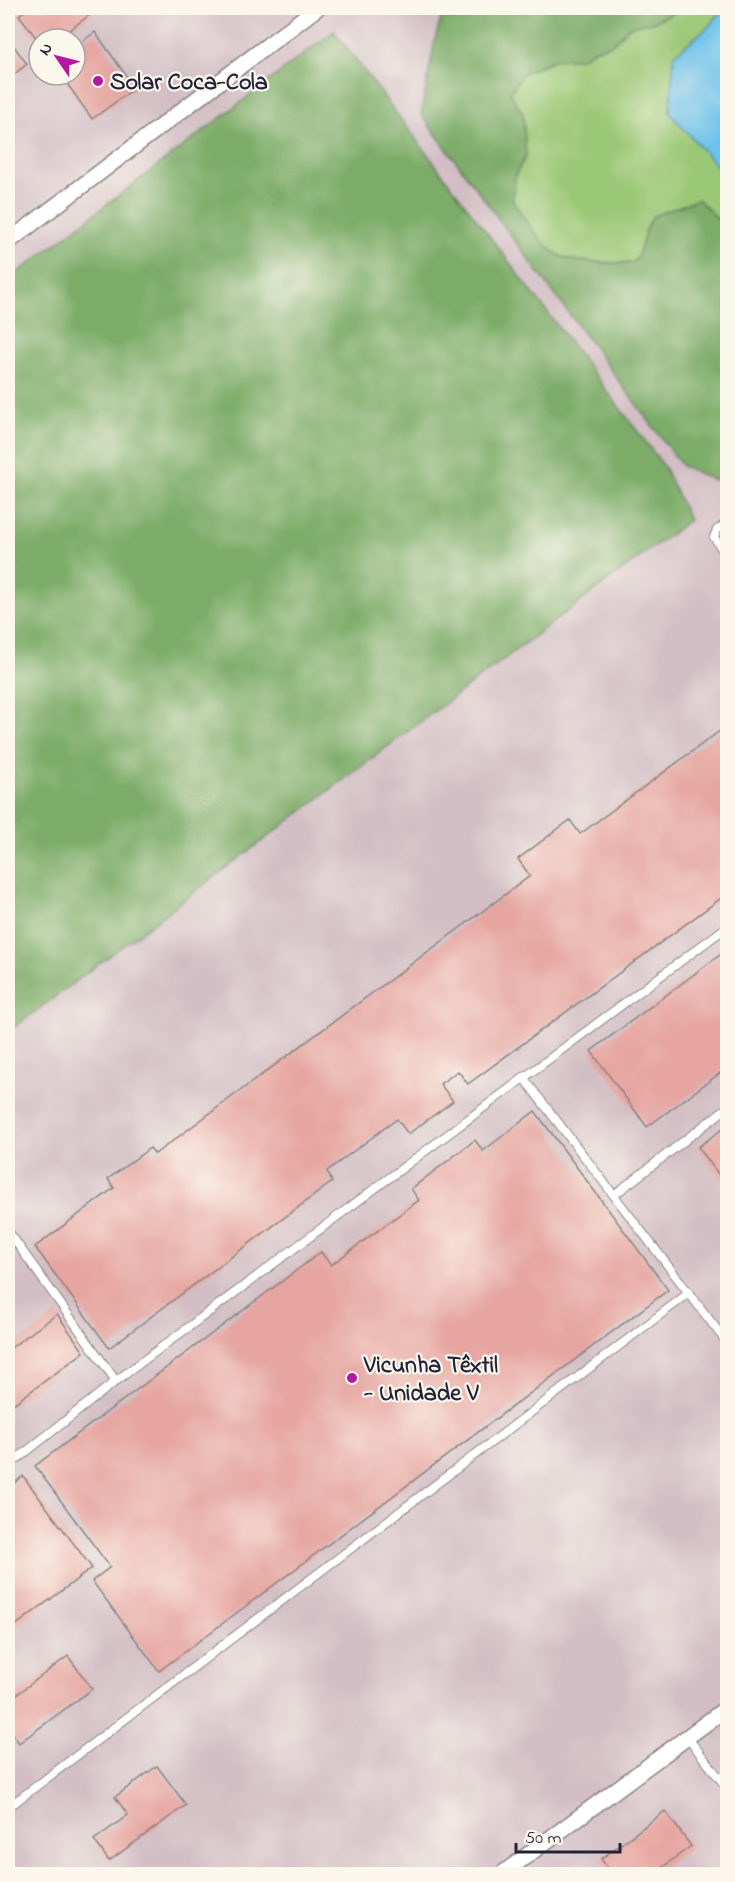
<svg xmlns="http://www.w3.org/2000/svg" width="735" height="1882" viewBox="0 0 735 1882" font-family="'Indie Flower',sans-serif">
	<rect width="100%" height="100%" fill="#fbf7ec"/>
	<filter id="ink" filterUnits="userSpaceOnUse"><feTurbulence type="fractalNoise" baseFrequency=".0167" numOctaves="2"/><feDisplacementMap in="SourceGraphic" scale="12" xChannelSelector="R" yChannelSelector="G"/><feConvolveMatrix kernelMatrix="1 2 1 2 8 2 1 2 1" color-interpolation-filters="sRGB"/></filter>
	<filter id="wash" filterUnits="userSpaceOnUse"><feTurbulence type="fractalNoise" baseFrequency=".008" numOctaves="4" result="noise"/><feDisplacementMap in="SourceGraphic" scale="24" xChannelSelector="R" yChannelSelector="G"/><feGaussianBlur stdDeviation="1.35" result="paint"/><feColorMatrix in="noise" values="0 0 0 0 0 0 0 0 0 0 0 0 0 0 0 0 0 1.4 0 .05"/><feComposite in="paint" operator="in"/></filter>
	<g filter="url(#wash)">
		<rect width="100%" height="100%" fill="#f2e6cb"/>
		<!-- industrial -->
		<path fill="#d2bec4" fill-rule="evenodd" d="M8,8H727V1874H8ZM39,39H75V75H39Z"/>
		<!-- green -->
		<path fill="#9bc876" stroke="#5e7558" stroke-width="1.5" d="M685,8H725L707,28L674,55L723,173L727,176V222L671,211L653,216L646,229L639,254L633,263C617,263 572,263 560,256C539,244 524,218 512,200L516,173L526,156L510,93L522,74L553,60L581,58L594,50L612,44L630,26L655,21Z"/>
		<!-- forest -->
		<g fill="#7cac67" stroke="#4f6751" stroke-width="1.5">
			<path d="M444,8H685L655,21L630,26L612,44L594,50L581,58L553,60L522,74L510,93L523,114L526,156L516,173L512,199C524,218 540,244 560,256C572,263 618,263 633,263L639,254L646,229L653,216L698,199L720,221L727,222L728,474L717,481L682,466L421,114L435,40Z"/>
			<polygon points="334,31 663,465 689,520 8,1032 8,280"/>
		</g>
		<!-- water -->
		<polygon fill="#6ec2ea" stroke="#487292" stroke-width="1.5" points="725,8 728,8 727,176 723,173 670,113 674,55 707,28"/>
		<g id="blocks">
			<!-- building -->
			<g fill="#e6a5a0">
				<polygon points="29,8 99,8 57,39 37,39 19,15"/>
				<polygon points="95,32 135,88 92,119 61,75 75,75 75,47"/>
				<polygon points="8,38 27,64 8,79"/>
				<polygon points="728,725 728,865 725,866 728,869 728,893 468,1084 458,1071 440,1084 453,1101 408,1134 397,1119 327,1171 332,1182 109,1348 35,1247 114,1188 108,1179 150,1148 155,1154 530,876 518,859 570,820 580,834"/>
				<polygon points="728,949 728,1067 647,1127 591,1051"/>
				<polygon points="535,1111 668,1290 159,1671 92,1581 110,1567 35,1466 321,1252 331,1265 419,1200 411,1189 475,1140 483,1151"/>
				<polygon points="728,1125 728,1187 698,1147"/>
				<polygon points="57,1314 84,1352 8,1408 8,1350"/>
				<polygon points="23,1476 92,1568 8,1631 8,1488"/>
				<polygon points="68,1656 92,1689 19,1743 8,1727 8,1701"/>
				<polygon points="157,1766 186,1805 109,1861 94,1840 128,1815 115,1797"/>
				<polygon points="665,1811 691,1846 653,1874 612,1874 601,1859"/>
			</g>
		</g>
	</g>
	<g filter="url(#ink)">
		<use href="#blocks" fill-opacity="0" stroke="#8a8483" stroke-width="1.5"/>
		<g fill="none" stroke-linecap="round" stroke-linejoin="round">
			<!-- lane casing -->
			<g stroke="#8a8483" stroke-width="10">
				<g id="lane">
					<polyline points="728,522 717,530 714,537 728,558"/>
					<polyline points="523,1077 728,1344"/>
					<polyline points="614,1195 728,1107"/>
					<polyline points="8,1231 116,1381"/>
					<polyline points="8,1466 116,1381 728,926"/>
					<polyline points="687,1737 728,1789"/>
					<polyline points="8,1804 14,1803 689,1293"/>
				</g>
			</g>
			<!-- street casing -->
			<g stroke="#8a8483" stroke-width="18">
				<g id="street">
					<polyline points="8,242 317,8"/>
					<polyline points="502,1874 728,1707"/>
				</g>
			</g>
			<!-- lane -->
			<use href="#lane" stroke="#fff" stroke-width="8"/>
			<!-- street -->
			<use href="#street" stroke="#fff" stroke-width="15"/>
		</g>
	</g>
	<!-- markers -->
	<g fill="#b5179e" stroke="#fbf7ec" stroke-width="2">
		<circle cx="98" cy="81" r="6"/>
		<circle cx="352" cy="1378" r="6"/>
	</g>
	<g text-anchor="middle" stroke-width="4.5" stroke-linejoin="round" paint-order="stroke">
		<!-- poi labels -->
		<g font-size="24" font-weight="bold" fill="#22223b" stroke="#fbf7ec" text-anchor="start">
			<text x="110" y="89">Solar Coca-Cola</text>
			<text x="364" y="1372">Vicunha Têxtil<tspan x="364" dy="28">- Unidade V</tspan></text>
		</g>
	</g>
	<!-- margin -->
	<rect width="735" height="1882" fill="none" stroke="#fbf7ec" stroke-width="30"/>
	<!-- north arrow -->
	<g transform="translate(57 57) rotate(305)"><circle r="28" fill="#fbf7ec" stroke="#a4a2a5" stroke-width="1.5"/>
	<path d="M0-4.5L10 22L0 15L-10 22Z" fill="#b5179e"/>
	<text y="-9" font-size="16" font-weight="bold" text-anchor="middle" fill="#22223b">N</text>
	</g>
	<!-- scale -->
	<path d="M516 1843v9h104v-9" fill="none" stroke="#22223b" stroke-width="3"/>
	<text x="525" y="1843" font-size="18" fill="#22223b" stroke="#fbf7ec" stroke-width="4.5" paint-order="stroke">50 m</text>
</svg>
